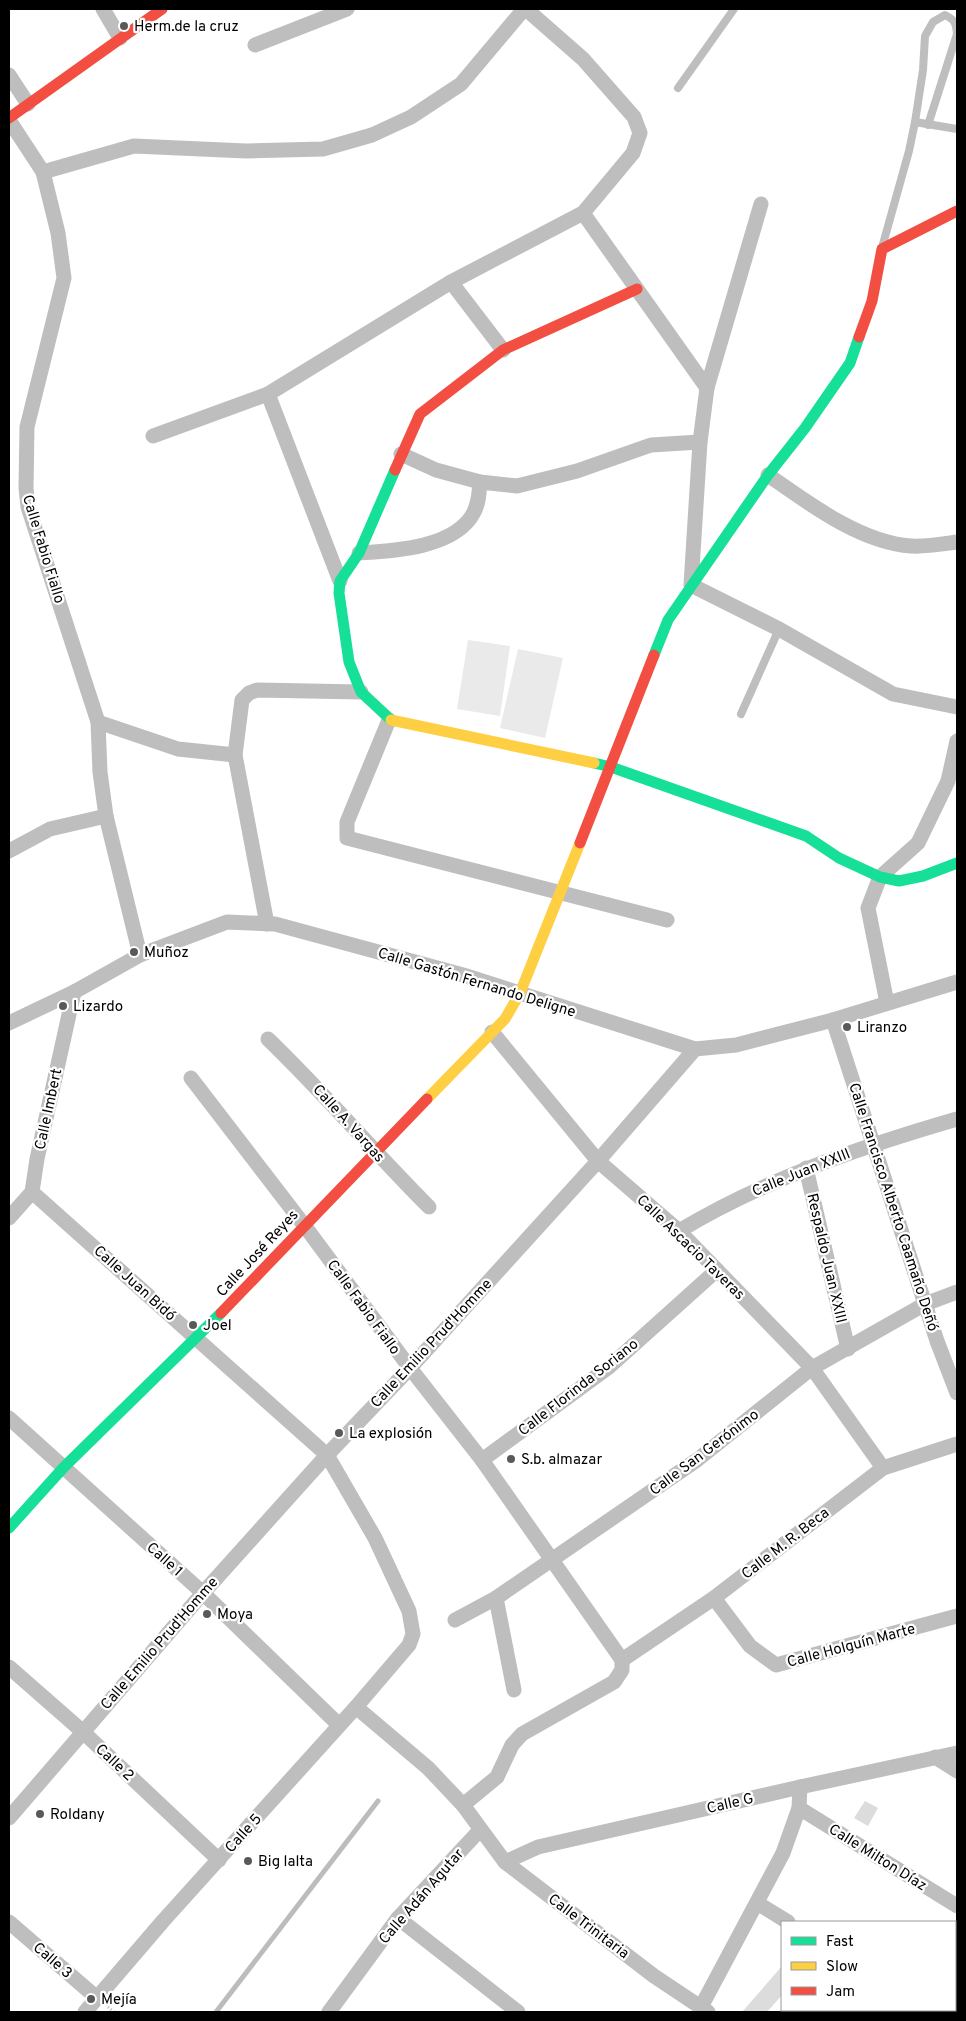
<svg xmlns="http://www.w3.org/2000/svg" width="966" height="2021" viewBox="0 0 966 2021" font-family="Overpass,sans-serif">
	<rect width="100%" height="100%" fill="#fff"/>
	<!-- green -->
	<g fill="#eaeaea">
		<polygon points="468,640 510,646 500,716 457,709"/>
		<polygon points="518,649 563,658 545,738 500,728"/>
	</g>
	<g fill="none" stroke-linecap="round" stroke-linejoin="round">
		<!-- stream -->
		<polyline stroke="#bcbcbc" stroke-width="5" points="216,2012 378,1801"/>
	</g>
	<!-- building -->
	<g fill="#dcdcdc">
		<polygon points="865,1801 878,1808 868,1826 854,1818"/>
		<polygon points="782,1966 782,1995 767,2012 742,2012"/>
	</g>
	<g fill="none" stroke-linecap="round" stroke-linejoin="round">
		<!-- path -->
		<polyline stroke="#b8b8b8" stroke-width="3" stroke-dasharray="1 2.5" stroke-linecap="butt" points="108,2007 114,2012"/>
		<!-- lane -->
		<g stroke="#bebebe" stroke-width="8">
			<polyline points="678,88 734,9"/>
			<path d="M915,122L923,70L925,36L933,22L945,15C955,20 956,23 957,34L928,125"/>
			<polyline points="883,244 909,151 915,122 957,129"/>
			<polyline points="741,714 779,629"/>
		</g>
		<!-- street -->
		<g stroke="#bebebe" stroke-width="15">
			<polyline points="103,9 120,38"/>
			<polyline points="255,45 347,9"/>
			<polyline points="9,75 28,104"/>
			<polyline points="9,120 43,172 58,233 64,278 27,427 26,488 28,507 98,722 100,772 106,816 140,955"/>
			<polyline points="43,172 134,146 246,151 323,149 372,135 411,117 461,84 524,9"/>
			<polyline points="761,204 707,388 700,442 691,585 779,629 893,694 957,707"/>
			<polyline points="583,213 707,388"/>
			<polyline points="451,282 503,350"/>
			<polyline points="268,394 340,581"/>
			<polyline points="153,436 268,394 451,282 583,213 633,153 640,133 634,117 583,59 526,9"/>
			<polyline points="401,454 436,470 480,482 517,486 577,471 651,445 700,442"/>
			<path d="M768,475C808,503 861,543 911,546C926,547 942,544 957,542"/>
			<path d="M359,553C393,551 456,548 474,512C479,502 479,493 480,482"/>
			<polyline points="389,720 347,822 347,838 667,920"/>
			<polyline points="98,722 178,749 235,755"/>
			<polyline points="9,851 50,829 106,816"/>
			<polyline points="267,924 235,755 242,700 249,693 257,690 361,692"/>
			<polyline points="887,1003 868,908 880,877 918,843 948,781 957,741"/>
			<polyline points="833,1020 937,1341 957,1393"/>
			<polyline points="9,1023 74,992 140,955 227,922 275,924 463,975 695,1049 736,1045 833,1020 957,982"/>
			<polyline points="492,1032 598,1161 679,1231 812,1368 883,1468"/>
			<path d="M268,1039C324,1093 374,1152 429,1207"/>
			<polyline points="191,1078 304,1225 410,1368 482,1460 622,1660"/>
			<polyline points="806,1168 848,1349"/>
			<polyline points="32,1192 327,1455 375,1538 409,1611 413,1634 409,1645 356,1707 163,1921 85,2012"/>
			<polyline points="9,1218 32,1192 37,1159 74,992"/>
			<path d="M679,1231C765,1179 861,1147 957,1119"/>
			<polyline points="9,1418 203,1593 339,1725"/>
			<polyline points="482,1460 609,1367 717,1270"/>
			<polyline points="496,1598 514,1690"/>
			<polyline points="714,1598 750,1646 776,1665 957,1616"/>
			<polyline points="455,1620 496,1598 697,1460 812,1368 925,1304 957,1292"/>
			<polyline points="622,1660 714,1598 883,1468 957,1444"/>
			<polyline points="9,1667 82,1731 219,1860"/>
			<polyline points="356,1707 428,1768 463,1805 505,1862 654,1976 708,2012"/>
			<polyline points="935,1757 957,1771"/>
			<polyline points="463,1805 497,1777 512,1745 522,1734 614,1682 622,1670 622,1660"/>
			<polyline points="799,1808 957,1906"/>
			<polyline points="9,1818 203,1593 327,1455 410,1368 598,1161 695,1049"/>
			<polyline points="505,1862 538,1847 800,1787 957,1753"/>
			<polyline points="757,1903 788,1922"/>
			<polyline points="398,1918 518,2012"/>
			<polyline points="9,1922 97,1998"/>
			<polyline points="955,1966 957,1962"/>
			<polyline points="701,2007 783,1853 799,1808 800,1787"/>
			<polyline points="916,2010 919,2012"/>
			<polyline points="329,2012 398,1918 480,1830"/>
		</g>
		<!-- fast -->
		<g stroke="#16e098" stroke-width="11">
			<polyline points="654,655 668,620 768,475 805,428 850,363 859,337"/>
			<polyline points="391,720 361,692 349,662 339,593 340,581 359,553 395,470"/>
			<polyline points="594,763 611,767 806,836 839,858 880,877 899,881 923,876 957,863"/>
			<polyline points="9,1528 64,1467 221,1313"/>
		</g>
		<!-- slow -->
		<g stroke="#ffcf43" stroke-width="11">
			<polyline points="391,720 594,763"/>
			<polyline points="427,1099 505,1019 520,993 580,843"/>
		</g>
		<!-- jam -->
		<g stroke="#f24e42" stroke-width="11">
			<polyline points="9,118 162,9"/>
			<polyline points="859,337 872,301 882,249 957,211"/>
			<polyline points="395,470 420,414 503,350 637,289"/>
			<polyline points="580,843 654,655"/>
			<polyline points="221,1313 427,1099"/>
		</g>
	</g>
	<!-- markers -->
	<g fill="#595959" stroke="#fff" stroke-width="2">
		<circle cx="124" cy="26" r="5"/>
		<circle cx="134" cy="952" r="5"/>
		<circle cx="63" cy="1006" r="5"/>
		<circle cx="847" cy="1027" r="5"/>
		<circle cx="193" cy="1325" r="5"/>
		<circle cx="339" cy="1433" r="5"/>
		<circle cx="511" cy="1459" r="5"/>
		<circle cx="207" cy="1614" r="5"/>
		<circle cx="40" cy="1814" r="5"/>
		<circle cx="248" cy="1861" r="5"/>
		<circle cx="91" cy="1999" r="5"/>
	</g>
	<g text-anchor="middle" stroke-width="4.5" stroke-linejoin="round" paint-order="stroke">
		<!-- poi labels -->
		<g font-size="15" fill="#000" stroke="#fff" text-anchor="start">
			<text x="134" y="31">Herm.de la cruz</text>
			<text x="144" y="957">Muñoz</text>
			<text x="73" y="1011">Lizardo</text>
			<text x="857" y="1032">Liranzo</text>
			<text x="203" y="1330">Joel</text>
			<text x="349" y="1438">La explosión</text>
			<text x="521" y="1464">S.b. almazar</text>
			<text x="217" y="1619">Moya</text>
			<text x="50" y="1819">Roldany</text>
			<text x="258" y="1866">Big lalta</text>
			<text x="101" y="2004">Mejía</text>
		</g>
		<!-- street labels -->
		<g font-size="15" fill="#000" stroke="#fff">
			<text transform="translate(44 549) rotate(73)" y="5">Calle Fabio Fiallo</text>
			<text transform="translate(477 982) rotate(17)" y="5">Calle Gastón Fernando Deligne</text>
			<text transform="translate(48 1109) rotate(-78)" y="5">Calle Imbert</text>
			<text transform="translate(349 1123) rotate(48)" y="5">Calle A. Vargas</text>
			<text transform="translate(801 1172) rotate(-22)" y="5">Calle Juan XXIII</text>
			<text transform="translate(894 1207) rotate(72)" y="5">Calle Francisco Alberto Caamaño Deñó</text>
			<text transform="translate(691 1247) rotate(44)" y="5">Calle Ascacio Taveras</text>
			<text transform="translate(257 1253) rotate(-47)" y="5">Calle José Reyes</text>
			<text transform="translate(827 1258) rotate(77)" y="5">Respaldo Juan XXIII</text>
			<text transform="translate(135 1283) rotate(42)" y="5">Calle Juan Bidó</text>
			<text transform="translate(364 1307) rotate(54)" y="5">Calle Fabio Fiallo</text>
			<text transform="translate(431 1343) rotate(-47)" y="5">Calle Emilio Prud'Homme</text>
			<text transform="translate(578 1387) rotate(-38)" y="5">Calle Florinda Soriano</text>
			<text transform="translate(704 1452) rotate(-37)" y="5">Calle San Gerónimo</text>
			<text transform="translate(785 1543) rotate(-38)" y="5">Calle M. R. Beca</text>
			<text transform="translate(165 1559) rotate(42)" y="5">Calle 1</text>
			<text transform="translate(159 1643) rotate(-49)" y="5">Calle Emilio Prud'Homme</text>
			<text transform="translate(851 1645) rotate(-15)" y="5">Calle Holguín Marte</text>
			<text transform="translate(115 1762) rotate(43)" y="5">Calle 2</text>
			<text transform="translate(730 1803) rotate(-13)" y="5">Calle G</text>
			<text transform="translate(243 1833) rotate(-48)" y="5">Calle 5</text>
			<text transform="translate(878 1857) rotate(32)" y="5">Calle Milton Díaz</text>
			<text transform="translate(421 1896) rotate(-49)" y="5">Calle Adán Agutar</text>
			<text transform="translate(589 1926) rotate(37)" y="5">Calle Trinitaria</text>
			<text transform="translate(53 1960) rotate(41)" y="5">Calle 3</text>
		</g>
	</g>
	<!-- border -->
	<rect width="966" height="2021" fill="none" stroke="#000000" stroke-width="20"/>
	<!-- legend -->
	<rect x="781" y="1921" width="175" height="90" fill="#ffffff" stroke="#999999"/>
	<rect x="791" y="1937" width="25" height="8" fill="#16e098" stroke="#999999"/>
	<text x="826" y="1946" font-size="15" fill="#000000">Fast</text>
	<rect x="791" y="1962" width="25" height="8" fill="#ffcf43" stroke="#999999"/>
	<text x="826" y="1971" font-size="15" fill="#000000">Slow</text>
	<rect x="791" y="1987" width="25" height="8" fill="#f24e42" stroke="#999999"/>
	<text x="826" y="1996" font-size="15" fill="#000000">Jam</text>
</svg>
